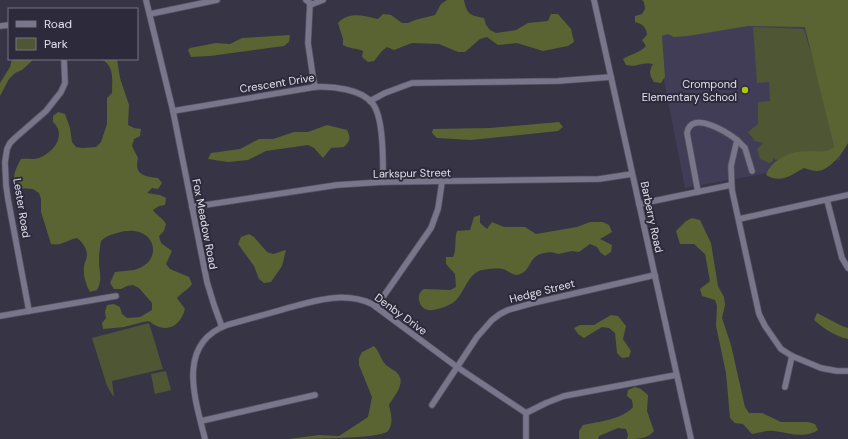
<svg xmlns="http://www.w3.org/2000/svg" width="848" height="439" viewBox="0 0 848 439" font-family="'DM Sans',sans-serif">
	<rect width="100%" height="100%" fill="#373446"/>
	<!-- built -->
	<polygon fill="#413d56" points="750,21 808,25 841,151 840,160 685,188 654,29"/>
	<!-- green -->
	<g fill="#4f5633">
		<polygon points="753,27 804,29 821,87 835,153 775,160 774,157 772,162 769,163 760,159 757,149 763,143 755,141 748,132 758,124 758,102 770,101 769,82 757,83"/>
		<polygon points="149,323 163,369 112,381 114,396 113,396 107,386 92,338"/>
		<polygon points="166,371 171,390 155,394 151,374"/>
	</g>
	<!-- forest -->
	<g fill="#5a6332">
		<path d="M447,0H464C467,15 470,15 484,18L486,25L490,30L496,33L516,30L528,23L548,21L551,14H558L571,29L574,42L568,46L543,51L517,43L498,45L487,37L480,39L465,52H458L439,44L412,43L394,50L387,47L382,51L374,61L368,62L362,57L363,51C356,48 350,49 343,45V39L338,23C349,11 363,16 378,19L383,14L391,15L402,23H408L415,20L435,15L441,4Z"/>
		<path d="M642,0H848V143C843,153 829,171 817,171C813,171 808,169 804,168C791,175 781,184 766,175C768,169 770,167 775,162C785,154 796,151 810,151C820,151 827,153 834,147L805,27L748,26L688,36L674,37L668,34L662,36L665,77L661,83L654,82C649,75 649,71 653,64C642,61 637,68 626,65L623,59C631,54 640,53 646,46L642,40L647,35C646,27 643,24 635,22V16L642,14L645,9L644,2Z"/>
		<polygon points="290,35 289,42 284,46 210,56 191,57 188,50 190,48 216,43 230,44 242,38"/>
		<polygon points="12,59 33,60 22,70 15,73 9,79 0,96 0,83 10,67"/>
		<path d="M101,59H117L120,78L129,105L128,125L134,128L141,129L140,136L134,139L132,146L138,158C134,175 144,176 158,178L162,183L158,189L152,188L147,193L160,195L166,198L165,205L159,206L153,210C157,216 163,218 166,224L164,231L159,236L161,243L172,251L166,264L170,269L189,277L192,284C188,290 182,292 177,298L185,309C180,328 164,334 149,321L143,322L124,327L103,329L102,323L106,318L105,312L107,305L114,304L120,307L122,314L127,318L140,317L152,310V303L139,288L133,285L127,286L121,289H114L110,283L115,272C121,271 128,271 134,270C166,262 156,221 117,233C110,235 106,236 101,241C100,247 99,254 99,261C99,272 103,279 97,290L90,292C86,285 83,276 84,267C84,263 87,259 87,255C87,248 82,242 77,238C67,240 62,246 51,244L41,212V199L39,193L33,189L19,188L14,184C13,174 16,168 21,159C27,158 33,160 39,158C54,152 67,135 53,122V116L58,112L65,114L70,128L72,142L76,147L82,148L96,147L101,142L107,124V98L112,93C112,80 115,66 101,59Z"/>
		<polygon points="559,122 563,127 558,131 471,140 437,138 432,133 433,129 490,128"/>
		<path d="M327,125L347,130C351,138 350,141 344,147L331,148L323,158L314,148L308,145L266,151L248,160L228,162L208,159L211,153L240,149L259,139H273L294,132H308Z"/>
		<path d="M480,215V223L487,229L492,222L504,227H525L536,234L577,227L590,222H603L609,225L612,232L600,239L612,245L611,252L605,256L600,252L597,247L590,244L579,252L572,251L558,254C553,252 550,252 544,253C528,256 532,270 520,274C512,277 510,271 503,269C497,268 484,269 479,271C467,276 464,294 454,302C449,306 435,311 428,310C422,309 416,300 420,293C421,291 422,290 424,289L450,290L456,287L455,274L446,264V257H453C457,249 454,240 457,231L470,230L474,217Z"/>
		<path d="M692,218L700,220L711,243L718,286L724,297L725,305L722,318L731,345L745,407L749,413H762L781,422H808L815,424L818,430C805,439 789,433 774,431C767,430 759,433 752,434L743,424L735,423L730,418L726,373L716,326L717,306L715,300L702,296L700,289L710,281L705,254L694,244H680L676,231L686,221Z"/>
		<polygon points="249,234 254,237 267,252 273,254 286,250 282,266 271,282 264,283 259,279 254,266 238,244 241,237"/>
		<path d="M817,313L842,326L848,328V339C835,336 824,329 814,320Z"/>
		<polygon points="611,315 618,316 626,326 623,339 631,351 629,357 622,358 617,353 615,333 609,328 602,327 584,338 578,334 574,328 580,325 594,325"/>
		<path d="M374,346C380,352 380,359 386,365C389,368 395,370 398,374C406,384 394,396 389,405C391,414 394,423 388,431C380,439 305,439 289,439L319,435L339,436L368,417L372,397L359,365V358L362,352Z"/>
		<path d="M635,387L641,389L648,395L647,411L654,431C647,439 639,439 627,439L628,435L626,429L618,428L599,436L598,439H579V431L583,425C598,422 623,419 633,407L632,400L627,396L628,390Z"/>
	</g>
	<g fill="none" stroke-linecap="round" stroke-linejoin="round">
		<!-- street casing -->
		<g stroke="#555361" stroke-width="7">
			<g id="street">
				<polyline points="146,0 173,111 207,282 214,305 222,327"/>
				<polyline points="306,0 310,3 308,43 313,77 315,87"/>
				<polyline points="594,0 691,439"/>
				<polyline points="310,5 323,0"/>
				<polyline points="150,14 217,0"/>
				<polyline points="0,26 9,25"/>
				<polyline points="370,101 385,93 412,83 558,81 611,77"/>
				<path d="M173,111L315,87C332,86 362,89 373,104C384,119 383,163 383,182"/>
				<polyline points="737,140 745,148 752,171"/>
				<path d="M698,192L687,133C691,109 728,133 737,140L731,166L732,190L759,314L765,326L781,349L792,356L821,368L837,371H848"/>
				<polyline points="827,200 842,258 848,268"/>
				<polyline points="639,204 731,185"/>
				<polyline points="192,207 337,185 383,182 599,179 632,174"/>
				<polyline points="739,219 848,195"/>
				<polyline points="376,307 431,228 438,209 442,182"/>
				<polyline points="29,311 8,199 6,185 5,162 7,149 10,143 15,138 46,111 61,92 65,83 64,59"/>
				<polyline points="0,316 116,296"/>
				<polyline points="785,387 792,356"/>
				<polyline points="432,405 477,337 492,320 500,314 508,310 533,303 655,275"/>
				<polyline points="201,421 315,395"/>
				<path d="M205,439C195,399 176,344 227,325C245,320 263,315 281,310C310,302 343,290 372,304L457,367L526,413"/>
				<polyline points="526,439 526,413 546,403 564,396 676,375"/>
			</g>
		</g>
		<!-- street -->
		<use href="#street" stroke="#79768b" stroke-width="5.5"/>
	</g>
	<!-- markers -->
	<circle fill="#aec60a" stroke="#2d2a3c" stroke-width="1.5" cx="745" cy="90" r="4"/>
	<g text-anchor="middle" stroke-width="4" stroke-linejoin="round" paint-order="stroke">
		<!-- street labels -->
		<g font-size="11" fill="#e1dfeb" stroke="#2d2a3c">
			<text transform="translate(277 83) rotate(-9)" y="4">Crescent Drive</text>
			<text transform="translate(412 173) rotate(-1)" y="4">Larkspur Street</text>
			<text transform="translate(22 208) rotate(81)" y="4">Lester Road</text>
			<text transform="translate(652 217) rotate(78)" y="4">Barberry Road</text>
			<text transform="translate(205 224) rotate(79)" y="4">Fox Meadow Road</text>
			<text transform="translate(542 291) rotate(-14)" y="4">Hedge Street</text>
			<text transform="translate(401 314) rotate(36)" y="4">Denby Drive</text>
		</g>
		<!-- poi labels -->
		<g font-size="11" fill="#e1dfeb" stroke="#2d2a3c" text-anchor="end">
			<text x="737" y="88">Crompond<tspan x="737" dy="13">Elementary School</tspan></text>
		</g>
	</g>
	<!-- legend -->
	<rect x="8" y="8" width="130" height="52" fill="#2d2a3c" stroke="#757282"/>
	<rect x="16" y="21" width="20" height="6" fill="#79768b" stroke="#757282"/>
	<text x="44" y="28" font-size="12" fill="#e1dfeb">Road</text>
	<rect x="16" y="38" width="20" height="12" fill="#4f5633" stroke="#757282"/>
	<text x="44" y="48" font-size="12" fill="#e1dfeb">Park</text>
</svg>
